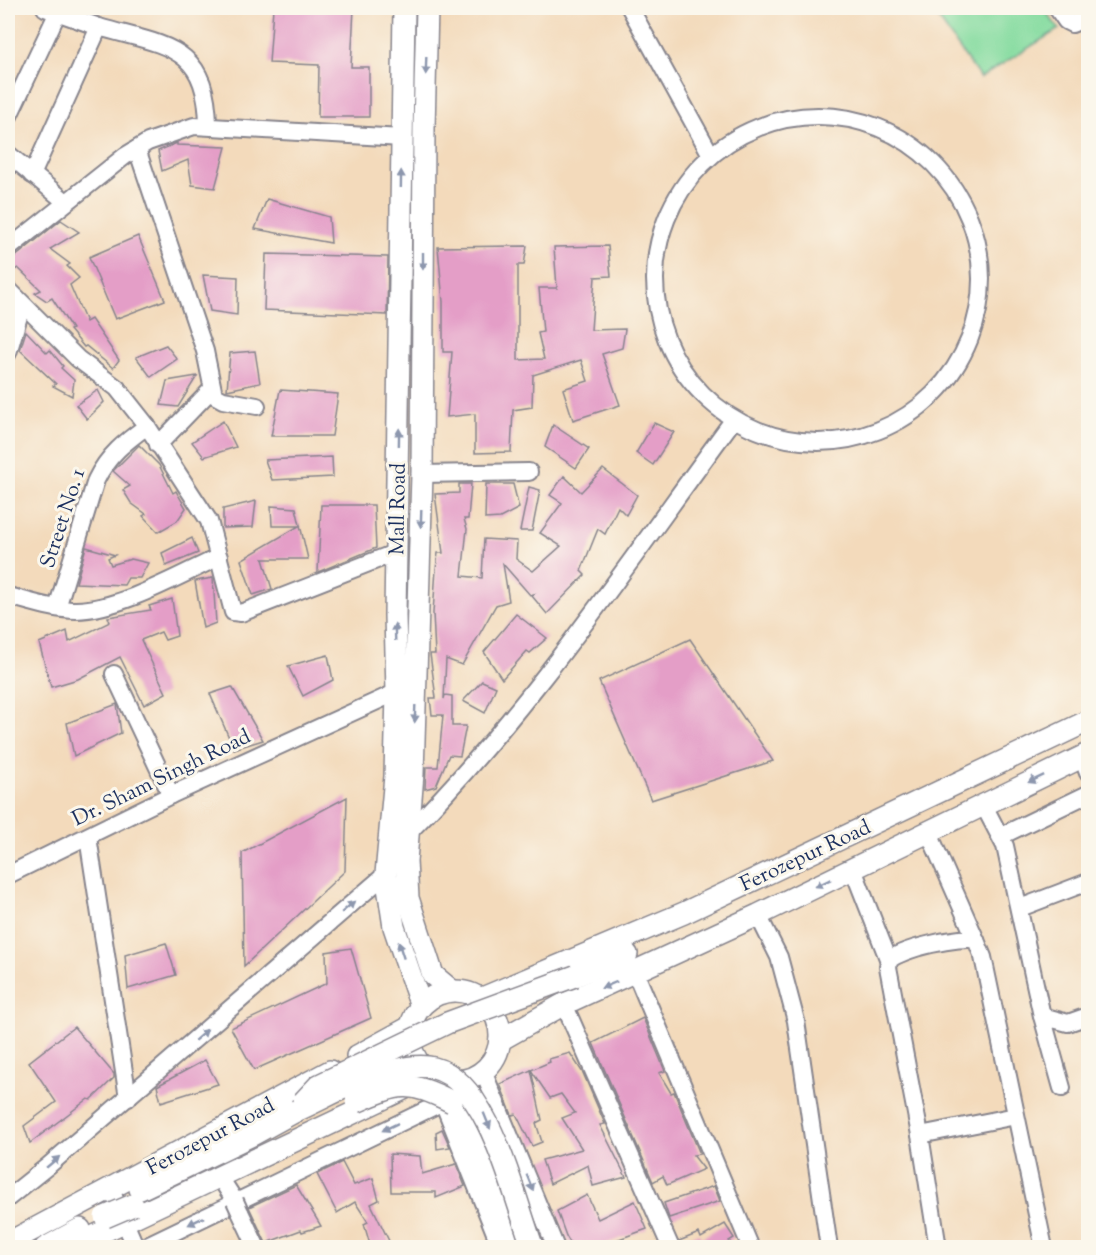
<svg xmlns="http://www.w3.org/2000/svg" width="1096" height="1255" viewBox="0 0 1096 1255" font-family="'Sorts Mill Goudy',serif">
	<rect width="100%" height="100%" fill="#fbf7ec"/>
	<filter id="ink" filterUnits="userSpaceOnUse"><feTurbulence type="fractalNoise" baseFrequency=".0167" numOctaves="2"/><feDisplacementMap in="SourceGraphic" scale="12" xChannelSelector="R" yChannelSelector="G"/><feConvolveMatrix kernelMatrix="1 2 1 2 8 2 1 2 1" color-interpolation-filters="sRGB"/></filter>
	<filter id="wash" filterUnits="userSpaceOnUse"><feTurbulence type="fractalNoise" baseFrequency=".008" numOctaves="4" result="noise"/><feDisplacementMap in="SourceGraphic" scale="24" xChannelSelector="R" yChannelSelector="G"/><feGaussianBlur stdDeviation="1.35" result="paint"/><feColorMatrix in="noise" values="0 0 0 0 0 0 0 0 0 0 0 0 0 0 0 0 0 1.4 0 .05"/><feComposite in="paint" operator="in"/></filter>
	<g filter="url(#wash)">
		<rect width="100%" height="100%" fill="#f3dabb"/>
		<!-- green -->
		<polygon fill="#86dca0" stroke="#50867f" stroke-width="1.5" points="931,8 1043,8 1059,29 980,78"/>
		<g id="blocks">
			<!-- building -->
			<g fill="#e49ec7">
				<polygon points="273,8 354,8 351,67 369,67 369,117 318,117 319,65 269,63"/>
				<polygon points="177,143 177,145 226,147 215,188 192,185 188,160 162,171 158,151"/>
				<polygon points="267,199 329,217 331,243 255,229"/>
				<polygon points="61,220 79,232 50,249 70,264 67,266 79,278 70,285 86,322 91,319 119,360 113,368 86,346 84,347 70,330 72,329 52,298 47,301 35,293 41,290 18,268 8,274 8,260 15,257"/>
				<polygon points="138,236 165,300 115,319 89,257"/>
				<polygon points="527,246 524,265 518,265 518,360 544,359 538,333 543,332 539,288 557,288 554,247 608,246 611,276 595,277 591,330 625,329 622,348 602,354 620,405 573,420 563,389 588,381 581,360 533,375 532,407 513,410 511,452 475,453 475,414 447,417 452,352 443,352 443,302 438,247"/>
				<polygon points="266,254 388,257 387,315 264,310"/>
				<polygon points="203,275 238,277 237,315 210,311"/>
				<polygon points="26,331 47,353 50,350 63,366 61,368 74,380 72,396 53,386 56,384 20,350"/>
				<polygon points="166,345 177,359 151,377 136,357"/>
				<polygon points="255,351 260,383 227,390 230,353"/>
				<polygon points="197,376 178,407 161,405 167,381"/>
				<polygon points="98,390 104,402 87,419 76,405"/>
				<polygon points="280,390 338,394 332,436 271,436"/>
				<polygon points="223,421 236,447 204,457 192,442"/>
				<polygon points="654,423 674,432 653,465 636,453"/>
				<polygon points="553,425 589,449 576,468 545,447"/>
				<polygon points="139,445 159,465 173,493 176,491 186,508 177,521 158,532 143,516 146,514 131,503 123,490 130,486 113,471"/>
				<polygon points="332,457 333,477 272,480 265,460"/>
				<polygon points="603,469 637,495 626,515 618,507 605,534 598,529 581,571 585,575 547,614 532,596 534,594 530,595 503,564 509,601 496,605 462,665 446,659 444,699 445,695 452,696 452,726 466,726 460,756 449,755 436,786 425,789 426,767 438,767 443,715 432,715 430,698 436,698 430,654 435,654 433,613 436,569 438,553 443,553 435,494 459,493 459,484 471,484 468,519 464,519 467,529 462,576 482,578 484,539 517,541 516,559 533,571 561,546 540,533 562,503 550,495 564,476 581,492"/>
				<polygon points="486,484 513,484 519,508 500,518 485,519"/>
				<polygon points="529,487 540,490 532,531 520,531"/>
				<polygon points="256,501 253,527 223,528 223,509"/>
				<polygon points="321,505 374,505 376,548 318,572"/>
				<polygon points="271,506 296,508 308,559 263,559 272,589 253,595 241,560 299,526 272,526"/>
				<polygon points="192,538 198,553 166,566 162,553"/>
				<polygon points="86,547 115,555 108,558 111,565 131,559 148,563 140,578 128,578 124,585 76,583"/>
				<polygon points="213,578 216,623 203,628 195,581"/>
				<polygon points="172,599 177,636 165,640 161,632 141,640 166,693 144,705 120,657 78,679 51,687 39,643 67,631 69,642 110,622 108,617 151,610 149,606"/>
				<polygon points="516,614 547,638 530,653 527,651 502,679 484,652"/>
				<polygon points="690,639 773,761 651,800 599,681"/>
				<polygon points="328,655 333,680 303,696 288,666"/>
				<polygon points="482,681 496,687 485,713 463,701"/>
				<polygon points="232,687 263,740 234,749 210,694"/>
				<polygon points="117,704 121,733 74,756 67,723"/>
				<polygon points="347,797 345,871 244,966 242,853"/>
				<polygon points="166,943 176,975 128,989 125,955"/>
				<polygon points="351,948 371,1018 254,1070 231,1028 327,983 326,952"/>
				<polygon points="643,1018 665,1071 659,1073 671,1093 674,1092 700,1154 693,1155 704,1169 667,1185 663,1176 653,1182 593,1043"/>
				<polygon points="74,1027 114,1074 114,1078 91,1100 88,1099 30,1143 24,1126 56,1102 29,1062"/>
				<polygon points="570,1053 583,1073 605,1124 600,1125 626,1177 593,1186 588,1165 550,1184 542,1160 582,1149 562,1118 575,1113 561,1094 550,1098 531,1070 550,1062 549,1059"/>
				<polygon points="205,1060 218,1084 161,1102 157,1086"/>
				<polygon points="531,1070 542,1120 536,1123 542,1142 532,1146 516,1114 512,1115 500,1084"/>
				<polygon points="442,1129 450,1147 437,1149 436,1132"/>
				<polygon points="390,1154 420,1156 422,1174 456,1164 465,1186 436,1198 436,1192 391,1192"/>
				<polygon points="342,1162 354,1185 373,1178 379,1200 371,1204 390,1243 384,1246 382,1243 371,1248 364,1224 368,1222 355,1202 337,1213 317,1174"/>
				<polygon points="296,1185 321,1226 302,1232 301,1230 266,1243 249,1207"/>
				<polygon points="714,1186 720,1201 669,1218 664,1203"/>
				<polygon points="587,1195 598,1219 635,1201 647,1229 605,1244 606,1248 573,1248 566,1236 557,1211"/>
				<polygon points="725,1224 734,1238 729,1241 734,1248 681,1248 679,1241 699,1233 701,1238"/>
			</g>
		</g>
	</g>
	<g filter="url(#ink)">
		<use href="#blocks" fill-opacity="0" stroke="#87848c" stroke-width="1.5"/>
		<g fill="none" stroke-linecap="round" stroke-linejoin="round">
			<!-- minor casing -->
			<g stroke="#87848c" stroke-width="20">
				<g id="minor">
					<polyline points="630,8 711,155"/>
					<polyline points="1057,8 1066,21 1072,24 1088,17"/>
					<path d="M99,27C164,46 207,44 208,125"/>
					<circle cx="818" cy="279" r="163"/>
					<polyline points="8,118 58,12"/>
					<polyline points="137,149 205,351 214,395 223,400 257,406"/>
					<polyline points="8,154 66,202"/>
					<polyline points="32,175 99,27 45,8"/>
					<polyline points="8,249 125,156 148,142 194,126 402,138"/>
					<polyline points="8,289 78,359 117,388 147,426 209,521 233,612 241,613 397,552"/>
					<polyline points="8,353 22,306"/>
					<polyline points="158,445 212,389"/>
					<polyline points="422,474 529,472"/>
					<path d="M8,596C29,601 53,610 76,610C121,609 178,576 219,557"/>
					<path d="M57,608L96,480C108,455 125,442 147,426"/>
					<polyline points="114,674 171,795"/>
					<polyline points="1082,757 1088,773"/>
					<polyline points="983,804 1005,846 1042,1016 1068,1023 1088,1016"/>
					<polyline points="928,831 976,940"/>
					<path d="M408,833C532,708 630,560 734,419"/>
					<polyline points="1001,836 1088,794"/>
					<polyline points="88,837 128,1098"/>
					<polyline points="853,869 889,961"/>
					<polyline points="8,875 171,795 397,692"/>
					<polyline points="1020,908 1088,882"/>
					<polyline points="758,915 779,957 796,1021 829,1248"/>
					<polyline points="636,974 751,1248"/>
					<polyline points="564,1004 671,1248"/>
					<polyline points="1042,1016 1062,1088"/>
					<polyline points="483,1071 556,1248"/>
					<polyline points="440,1078 443,1102 501,1248"/>
					<polyline points="920,1135 1016,1116"/>
					<polyline points="219,1176 235,1201"/>
					<polyline points="111,1190 136,1248"/>
					<polyline points="8,1198 48,1166 386,874"/>
					<polyline points="240,1212 257,1248"/>
					<polyline points="141,1248 443,1102"/>
					<path d="M938,1248L920,1135L888,967L889,961C898,949 963,935 976,940L983,957L1044,1248"/>
				</g>
			</g>
			<!-- major casing -->
			<g stroke="#87848c" stroke-width="24">
				<g id="major">
					<polyline points="404,8 395,615 397,692 395,776 386,874 394,927 421,1006"/>
					<polyline points="427,8 424,128 422,474 413,774 406,861 408,898 433,975 451,990"/>
					<polyline points="575,976 627,954"/>
					<circle cx="455" cy="1036" r="45"/>
					<polyline points="480,999 684,913 1088,721"/>
					<polyline points="500,1040 564,1004 758,915 1088,754"/>
					<polyline points="357,1056 410,1027"/>
					<polyline points="452,1102 483,1164 517,1248"/>
					<polyline points="140,1189 252,1135 296,1111"/>
					<polyline points="8,1243 330,1071"/>
					<polyline points="45,1248 80,1229"/>
					<polyline points="69,1248 433,1075"/>
				</g>
			</g>
			<!-- minor -->
			<use href="#minor" stroke="#fff" stroke-width="16"/>
			<!-- major -->
			<use href="#major" stroke="#fff" stroke-width="21"/>
			<!-- minor-bridge casing -->
			<g stroke="#87848c" stroke-width="20" stroke-linecap="butt">
				<polyline id="minor-bridge" points="235,1201 240,1212"/>
			</g>
			<!-- major-bridge casing -->
			<g stroke="#87848c" stroke-width="24" stroke-linecap="butt">
				<g id="major-bridge">
					<polyline points="303,1102 319,1085 447,1023 575,976"/>
					<path d="M356,1102C400,1083 408,1080 452,1102"/>
					<path d="M296,1111C323,1099 351,1082 380,1074C395,1069 419,1064 434,1068C490,1082 514,1199 533,1248"/>
					<polyline points="105,1217 133,1205"/>
				</g>
			</g>
			<!-- minor-bridge -->
			<use href="#minor-bridge" stroke="#fff" stroke-width="16"/>
			<!-- major-bridge -->
			<use href="#major-bridge" stroke="#fff" stroke-width="21"/>
		</g>
		<!-- one-way arrows -->
		<defs><path id="oneway-solid" d="M-6-.8H1V-3.2L6.5 0L1 3.2V.8H-6Z" transform="scale(1.5)"/></defs>
		<g fill="#8d97ae">
			<use href="#oneway-solid" transform="translate(426 66) rotate(92)"/>
			<use href="#oneway-solid" transform="translate(401 179) rotate(-89)"/>
			<use href="#oneway-solid" transform="translate(423 261) rotate(90)"/>
			<use href="#oneway-solid" transform="translate(399 437) rotate(-89)"/>
			<use href="#oneway-solid" transform="translate(421 519) rotate(92)"/>
			<use href="#oneway-solid" transform="translate(395 632) rotate(-92)"/>
			<use href="#oneway-solid" transform="translate(415 714) rotate(92)"/>
			<use href="#oneway-solid" transform="translate(1036 779) rotate(155)"/>
			<use href="#oneway-solid" transform="translate(823 883) rotate(154)"/>
			<use href="#oneway-solid" transform="translate(348 907) rotate(-41)"/>
			<use href="#oneway-solid" transform="translate(401 950) rotate(-108)"/>
			<use href="#oneway-solid" transform="translate(609 985) rotate(157)"/>
			<use href="#oneway-solid" transform="translate(201 1035) rotate(-41)"/>
			<use href="#oneway-solid" transform="translate(487 1121) rotate(68)"/>
			<use href="#oneway-solid" transform="translate(390 1127) rotate(154)"/>
			<use href="#oneway-solid" transform="translate(53 1162) rotate(-40)"/>
			<use href="#oneway-solid" transform="translate(530 1183) rotate(68)"/>
			<use href="#oneway-solid" transform="translate(196 1221) rotate(154)"/>
		</g>
	</g>
	<g text-anchor="middle" stroke-width="6" stroke-linejoin="round" paint-order="stroke">
		<!-- street labels -->
		<g font-size="21" fill="#1b2f5e" stroke="#fbf7ec">
			<text transform="translate(397 509) rotate(-89)" y="7">Mall Road</text>
			<text transform="translate(62 518) rotate(-72)" y="7">Street No. 1</text>
			<text transform="translate(161 777) rotate(-26)" y="7">Dr. Sham Singh Road</text>
			<text transform="translate(805 855) rotate(-25)" y="7">Ferozepur Road</text>
			<text transform="translate(210 1136) rotate(-28)" y="7">Ferozepur Road</text>
		</g>
	</g>
	<!-- margin -->
	<rect width="1096" height="1255" fill="none" stroke="#fbf7ec" stroke-width="30"/>
</svg>
